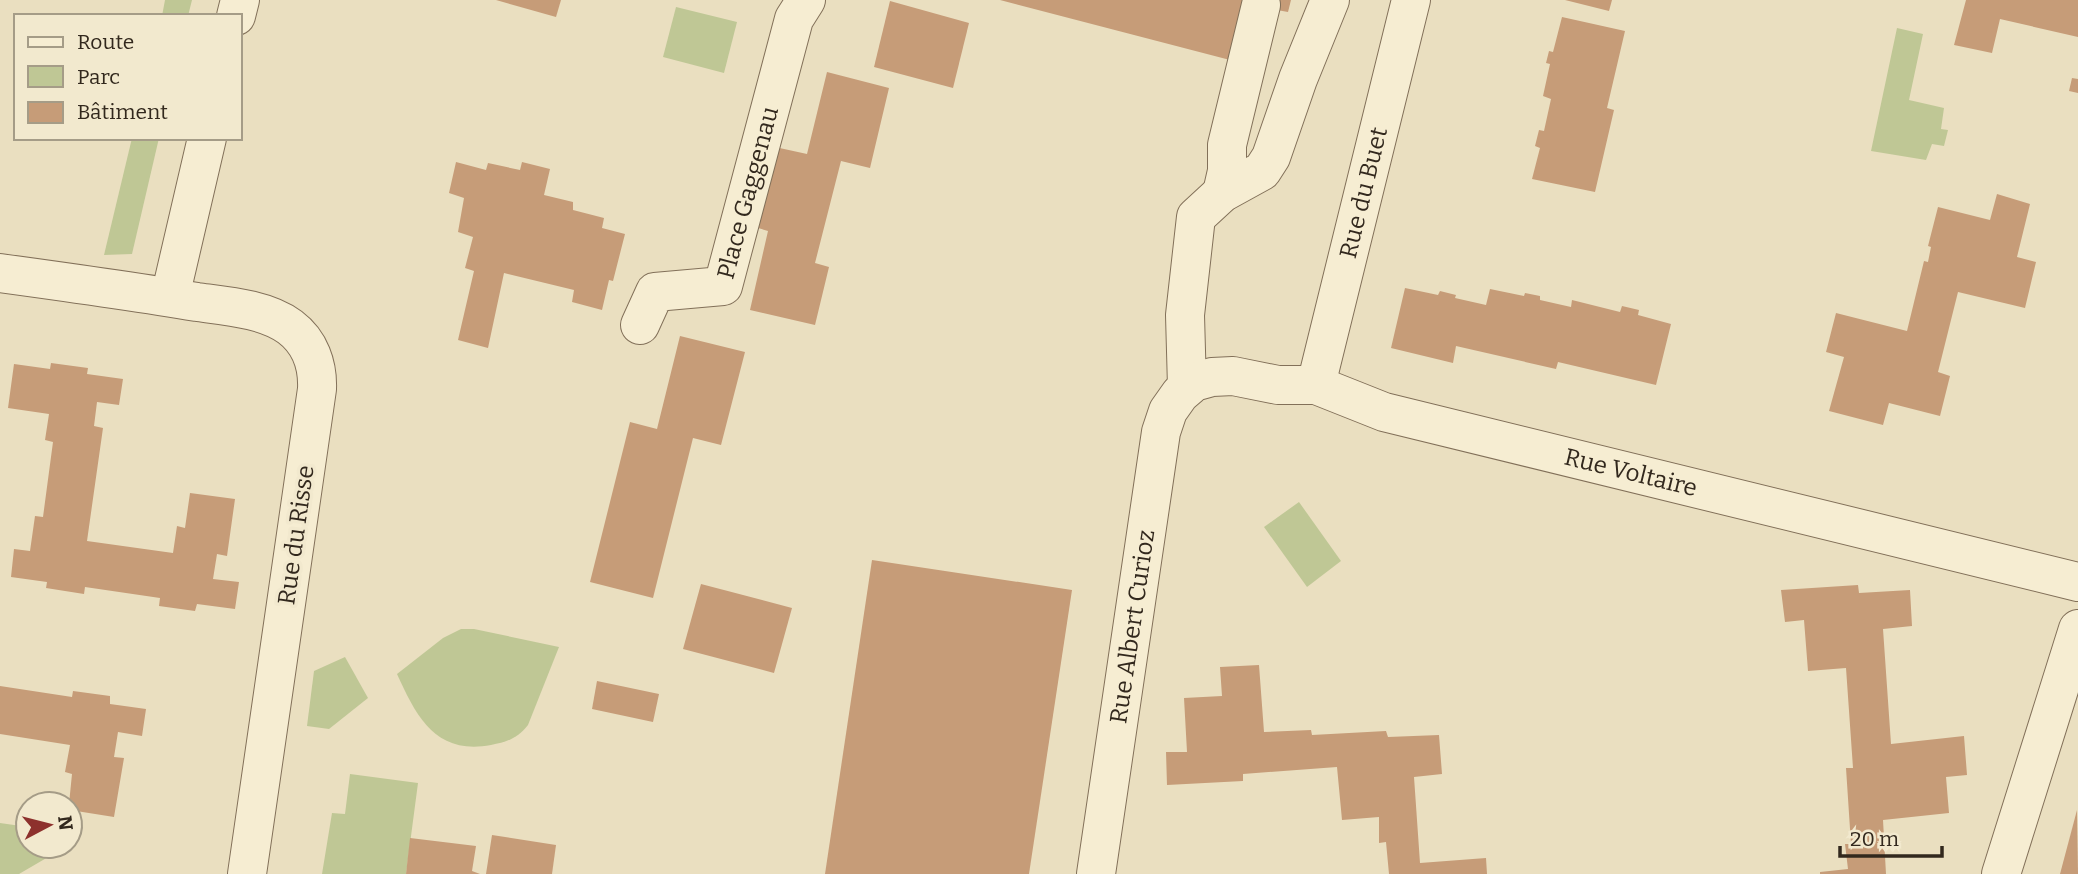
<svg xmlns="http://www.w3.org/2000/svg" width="2078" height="874" viewBox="0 0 2078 874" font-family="Bitter,serif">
	<rect width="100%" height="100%" fill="#eadfc0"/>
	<!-- green -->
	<g fill="#bfc795">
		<polygon points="165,0 192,0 188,16 162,16"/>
		<polygon points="676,7 737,22 724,73 663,57"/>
		<polygon points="1897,28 1923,34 1909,100 1944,108 1941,129 1948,130 1944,146 1932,144 1926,160 1871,151"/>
		<polygon points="132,138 159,138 132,254 104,255"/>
		<polygon points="1299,502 1341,561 1307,587 1264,527"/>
		<path d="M461,629H474L559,647L528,725C518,738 507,742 491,745C436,755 417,718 397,674L443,638Z"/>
		<polygon points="345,657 368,698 329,729 307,726 314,671"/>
		<polygon points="350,774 418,783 406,874 322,874 332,813 345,814"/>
		<polygon points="0,823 28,827 28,846 67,846 19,874 0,874"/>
	</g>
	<!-- building -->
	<g fill="#c69c78">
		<polygon points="496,0 561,0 556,17"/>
		<polygon points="1000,0 1291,0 1288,12 1277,10 1230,60"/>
		<polygon points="1565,0 1612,0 1609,11"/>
		<polygon points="1966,0 2078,0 2078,37 2000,19 1992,53 1954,45"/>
		<polygon points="890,1 969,23 953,88 874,67"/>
		<polygon points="1562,17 1625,31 1607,108 1614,110 1595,192 1532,179 1540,148 1535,146 1539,130 1544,131 1551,99 1543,96 1550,64 1546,63 1549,51 1553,52"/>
		<polygon points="827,72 889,88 870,168 841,161 815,263 829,267 815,325 750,310 768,231 755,227 775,147 807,154"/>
		<polygon points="2072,78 2078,79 2078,93 2069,91"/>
		<polygon points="456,162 486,170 488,163 520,170 522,162 550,169 544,195 573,202 573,210 604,218 602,228 625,234 613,281 609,280 602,310 572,302 574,290 504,273 488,348 458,340 474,271 465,268 473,237 458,232 464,198 449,193"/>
		<polygon points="1997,194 2030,204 2017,257 2036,262 2025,308 1958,292 1938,372 1950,376 1940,416 1889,403 1883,425 1829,411 1844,357 1826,352 1836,313 1907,331 1924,261 1928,262 1931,247 1928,246 1938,207 1990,220"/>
		<polygon points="1405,288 1438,295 1440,291 1456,295 1455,298 1486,305 1490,289 1524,296 1525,293 1540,296 1540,300 1571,307 1572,300 1620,312 1622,306 1639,310 1638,315 1671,324 1656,385 1558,362 1556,369 1456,346 1453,363 1391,348"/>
		<polygon points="680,336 745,352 721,445 693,438 653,598 590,582 630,422 657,429"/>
		<polygon points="51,363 88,368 87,374 123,379 119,405 97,402 94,426 103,428 87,541 173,553 177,526 185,528 190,493 235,499 227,556 217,554 213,579 239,582 235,609 197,604 195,611 159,606 160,598 85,587 84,594 46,588 47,582 11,577 14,549 30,551 35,516 43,517 53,442 45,440 49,414 8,408 14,364 50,369"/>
		<polygon points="872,560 1072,590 1029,874 825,874"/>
		<polygon points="701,584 792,608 774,673 683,649"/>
		<polygon points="1858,585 1859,593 1910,590 1912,626 1883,629 1891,744 1964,736 1967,775 1946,777 1949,813 1883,820 1886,874 1820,874 1820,872 1848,869 1845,844 1851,844 1846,768 1853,768 1846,668 1808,671 1804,620 1785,622 1781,590"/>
		<polygon points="1259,665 1264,732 1311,730 1312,735 1386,731 1388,737 1439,735 1442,774 1414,777 1420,863 1486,858 1487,874 1389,874 1386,842 1379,843 1379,817 1342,820 1337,767 1243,774 1243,781 1167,785 1166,752 1187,752 1184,698 1222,696 1220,667"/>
		<polygon points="597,681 659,694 653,722 592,709"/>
		<polygon points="0,686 72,697 73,691 110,696 110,704 146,709 142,736 118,732 114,757 124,758 114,817 70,810 69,804 72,774 65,772 70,745 0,734"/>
		<polygon points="2077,810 2078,874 2060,874"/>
		<polygon points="492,835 556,845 552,874 486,874"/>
		<polygon points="410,838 476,846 472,871 480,874 406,874"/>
	</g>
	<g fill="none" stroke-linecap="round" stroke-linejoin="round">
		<!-- minor casing -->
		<g stroke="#827059" stroke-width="40">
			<g id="minor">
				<polyline points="236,16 240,0"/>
				<polyline points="1222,193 1227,171 1227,145 1261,5"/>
				<path d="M0,273C66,282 132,291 197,302C227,306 266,309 290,327C310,342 318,365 317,389L247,874"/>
				<polyline points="170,297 207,138"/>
				<path id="s1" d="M640,325L655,292L723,286L794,19L806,0"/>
				<path id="s2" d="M1316,385L1411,0"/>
				<polyline points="1187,387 1185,315 1196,217 1222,193 1262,171 1271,157 1298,79 1330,0"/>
				<path id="s3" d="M1096,874L1161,432L1168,411L1180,394L1194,382L1212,377L1233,376L1278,385H1316L1384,412L2078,582"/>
				<polyline points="2001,874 2078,629"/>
			</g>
		</g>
		<!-- minor -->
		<use href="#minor" stroke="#f6edd2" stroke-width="38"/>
	</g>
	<g text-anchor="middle" stroke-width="7" stroke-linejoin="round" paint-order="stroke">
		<!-- street labels -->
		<g font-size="24" fill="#32281d" stroke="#f2e9ce">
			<text dy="8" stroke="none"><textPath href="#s1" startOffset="201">Place Gaggenau</textPath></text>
			<text dy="8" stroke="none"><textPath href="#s2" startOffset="198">Rue du Buet</textPath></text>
			<text dy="8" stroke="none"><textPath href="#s3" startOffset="959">Rue Voltaire</textPath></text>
			<text transform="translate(296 535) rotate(-82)" y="8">Rue du Risse</text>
			<text dy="8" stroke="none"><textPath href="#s3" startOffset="250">Rue Albert Curioz</textPath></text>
		</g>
	</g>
	<!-- legend -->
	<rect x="14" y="14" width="228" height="126" fill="#f2e9ce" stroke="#a59c87" stroke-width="2"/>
	<rect x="28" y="37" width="35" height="10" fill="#f6edd2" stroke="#a59c87" stroke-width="2"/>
	<text x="77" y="49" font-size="21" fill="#32281d">Route</text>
	<rect x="28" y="66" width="35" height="21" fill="#bfc795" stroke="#a59c87" stroke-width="2"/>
	<text x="77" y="84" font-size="21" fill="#32281d">Parc</text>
	<rect x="28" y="102" width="35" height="21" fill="#c69c78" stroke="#a59c87" stroke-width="2"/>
	<text x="77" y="119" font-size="21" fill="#32281d">Bâtiment</text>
	<!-- north arrow -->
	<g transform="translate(49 825) rotate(83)"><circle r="33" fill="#f2e9ce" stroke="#a59c87" stroke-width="2"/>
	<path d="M0-5L12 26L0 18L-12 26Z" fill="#8d312d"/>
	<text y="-10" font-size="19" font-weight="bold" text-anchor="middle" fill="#32281d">N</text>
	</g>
	<!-- scale -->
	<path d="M1840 846v10h102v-10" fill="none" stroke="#32281d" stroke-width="3.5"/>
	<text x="1850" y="846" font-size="21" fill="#32281d" stroke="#f2e9ce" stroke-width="5" paint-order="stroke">20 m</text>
</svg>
